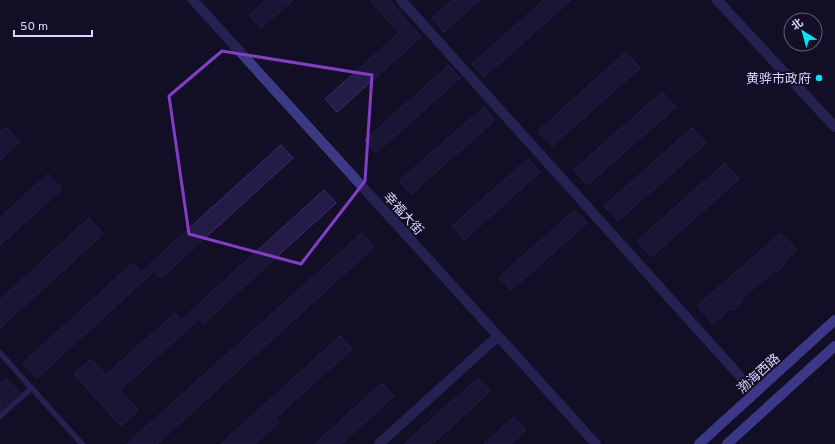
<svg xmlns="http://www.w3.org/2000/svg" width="835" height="444" viewBox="0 0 835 444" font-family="Overpass,'Noto Sans SC',sans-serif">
	<rect width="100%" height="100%" fill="#130f26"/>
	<!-- building -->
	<g fill="#241b47" stroke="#3b2d73">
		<polygon points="266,0 293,0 261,28 249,15"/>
		<polygon points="370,0 389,0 421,37 337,112 325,99 399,33"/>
		<polygon points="452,0 480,0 444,32 432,18"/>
		<polygon points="544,0 571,0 484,77 472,64"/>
		<polygon points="626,52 640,68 552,146 538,131"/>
		<polygon points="449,65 460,78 376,153 365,140"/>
		<polygon points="662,92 676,107 587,185 574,170"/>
		<polygon points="484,107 495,120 411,194 399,181"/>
		<polygon points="6,127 20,142 0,160 0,132"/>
		<polygon points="692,128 706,143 618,221 604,206"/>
		<polygon points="281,145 293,158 161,278 154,271 37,378 23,363 133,263 141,272"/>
		<polygon points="528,159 540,172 464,240 452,226"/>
		<polygon points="725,163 739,179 651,257 637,241"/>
		<polygon points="48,174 62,189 0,245 0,218"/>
		<polygon points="324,190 336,203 203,324 199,319 120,390 138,410 121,426 74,374 91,359 106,375 175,313 181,320"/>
		<polygon points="575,210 587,223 511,290 499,277"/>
		<polygon points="89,218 103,234 0,328 0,300"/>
		<polygon points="362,233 374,247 157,444 127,444"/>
		<polygon points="781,233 797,250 784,262 785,264 776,272 774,271 740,300 742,302 732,311 730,309 713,324 697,306"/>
		<polygon points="340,336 352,349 275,418 279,422 255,444 221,444"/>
		<polygon points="6,378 20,393 0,410 0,383"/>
		<polygon points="478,378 490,391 446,432 431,444 404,444"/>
		<polygon points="382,383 394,396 341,444 315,444"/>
		<polygon points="514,417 526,430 511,444 484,444"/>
	</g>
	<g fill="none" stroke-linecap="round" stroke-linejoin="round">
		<!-- service -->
		<g stroke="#3d3a85" stroke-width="5.5">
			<polyline points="0,353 82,444"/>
			<polyline points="0,416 32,388"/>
		</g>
		<!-- minor -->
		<g stroke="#3d3a85" stroke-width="10">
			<polyline points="401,0 755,393"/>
			<polyline points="717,0 835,127"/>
			<polyline points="379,444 498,336"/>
		</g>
		<!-- tertiary -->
		<polyline stroke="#3d3a85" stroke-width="10" points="193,0 596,444"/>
		<!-- secondary -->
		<g stroke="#6f6bff" stroke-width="10">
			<polyline points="699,444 835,320"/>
			<polyline points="727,444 835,346"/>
		</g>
	</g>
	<!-- marked area -->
	<path d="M0 0H835V444H0ZM222,51L372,75L365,181L301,264L189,234L169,96Z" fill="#130f26" fill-opacity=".55" fill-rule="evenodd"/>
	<path fill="none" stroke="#843dc5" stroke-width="3" stroke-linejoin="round" d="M222,51L372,75L365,181L301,264L189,234L169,96Z"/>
	<!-- markers -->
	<circle fill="#00e5ff" stroke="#130f26" stroke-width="1.5" cx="819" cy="78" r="4"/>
	<g text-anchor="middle" stroke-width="4" stroke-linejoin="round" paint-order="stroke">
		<!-- poi labels -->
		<g font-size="13" fill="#d9d4ff" stroke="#130f26" text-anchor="end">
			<text x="811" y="83">黄骅市政府</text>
		</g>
		<!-- street labels -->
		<g font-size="13" fill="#d9d4ff" stroke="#130f26">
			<text transform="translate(404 213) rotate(48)" y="5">幸福大街</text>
			<text transform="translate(758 373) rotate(-42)" y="5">渤海西路</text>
		</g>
	</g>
	<!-- north arrow -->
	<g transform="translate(803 32) rotate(323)"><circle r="19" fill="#130f26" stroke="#625e7d"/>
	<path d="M0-3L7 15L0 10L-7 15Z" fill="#00e5ff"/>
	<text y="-6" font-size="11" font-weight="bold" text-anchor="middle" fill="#d9d4ff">北</text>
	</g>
	<!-- scale -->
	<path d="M14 30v6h78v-6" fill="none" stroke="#d9d4ff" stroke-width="2"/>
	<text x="20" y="30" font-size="12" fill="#d9d4ff" stroke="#130f26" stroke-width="3" paint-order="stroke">50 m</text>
</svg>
